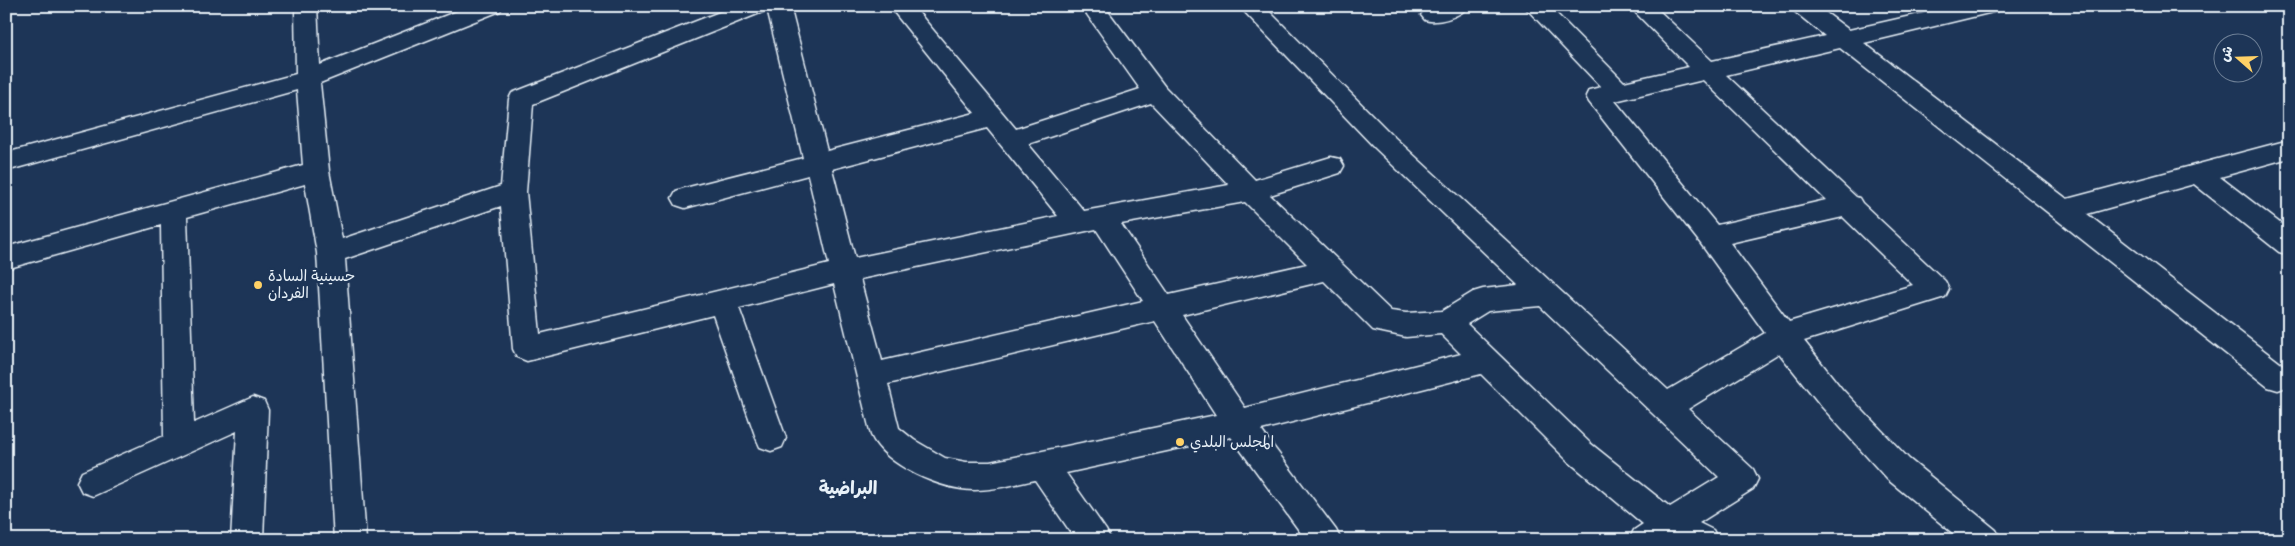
<svg xmlns="http://www.w3.org/2000/svg" width="2295" height="546" viewBox="0 0 2295 546" font-family="'Balsamiq Sans','Playpen Sans Arabic',sans-serif">
	<rect width="100%" height="100%" fill="#1d3557"/>
	<filter id="ink" filterUnits="userSpaceOnUse"><feTurbulence type="fractalNoise" baseFrequency=".02" numOctaves="2"/><feDisplacementMap in="SourceGraphic" scale="10" xChannelSelector="R" yChannelSelector="G"/><feConvolveMatrix kernelMatrix="1 2 1 2 8 2 1 2 1" color-interpolation-filters="sRGB"/></filter>
	<g filter="url(#ink)">
		<g fill="none" stroke-linecap="round" stroke-linejoin="round">
			<!-- minor casing -->
			<g stroke="#e8f1f8" stroke-width="3">
				<g id="minor">
					<path d="M295,6H317L320,65L470,6H503L500,11L320,83L329,171L342,239L501,186L509,99L512,93L735,6H790L827,151L975,113L889,6H913L1016,129L1140,89L1081,6H1104L1165,87L1255,180L1331,157L1340,159L1344,166L1340,173L1270,195L1391,311L1406,313L1442,311L1473,292L1483,289L1518,285L1375,148L1239,6H1264L1393,136L1668,390L1765,333L1701,244L1589,102L1586,96L1589,90L1601,87L1524,6H1549L1624,82L1689,67L1629,6H1654L1712,61L1825,36L1794,11L1791,6H1817L1849,30L1955,6H2000L1997,11L1989,13L1864,43L2067,199L2289,140V158L2220,177L2289,230V255L2279,252L2194,184L2087,214L2288,369L2289,386L2278,390L2268,387L1840,48L1726,75L1856,197L1859,198L1862,203L1945,281L1949,289L1945,297L1804,341L1842,389L1909,459L1996,530L2001,540H1961L1887,479L1822,407L1779,353L1688,409L1753,469L1758,479L1753,489L1699,523L1713,530L1718,540H1629L1634,530L1643,524L1568,461L1481,374L1261,430L1336,530L1341,540H1306L1231,437L1066,473L1106,530L1111,540H1076L1035,480C1015,484 996,490 975,490C942,490 885,466 871,435L834,284L739,308L786,438L782,447L771,451L760,447L756,438L713,315L527,361L517,357L513,349L501,206L345,259L366,540H334L317,253L305,184L187,217L194,423L253,397L264,401L268,410L263,540H231L237,431L93,496L82,492L77,482L82,472L164,436L161,225L6,269V247L303,165L297,90L6,171V153L296,74ZM767,8L803,158L685,188L676,191L672,198L676,205L685,208L808,175L829,264L540,334L526,192L533,104L765,11ZM1703,80L1826,200L1717,225L1615,101ZM1151,103L1229,185L1084,211L1028,144ZM987,128L1058,216L855,258L832,169ZM1245,202L1307,264L1169,295L1121,224ZM1843,217L1913,285L1789,322L1730,243ZM1096,229L1143,301L882,361L860,279ZM1324,281L1373,330L1406,337L1441,334L1461,354L1245,408L1182,315ZM1540,306L1719,477L1670,507L1590,443L1467,324L1488,311ZM1155,321L1216,415L990,462H966L945,458L914,440L899,428L888,384Z"/>
					<path d="M1434,6H1468C1461,17 1437,24 1425,20L1421,15L1425,10Z"/>
				</g>
			</g>
			<!-- minor -->
			<use href="#minor" fill="#1d3557" fill-rule="evenodd"/>
		</g>
	</g>
	<!-- markers -->
	<g fill="#ffd166" stroke="#1d3557" stroke-width="2">
		<circle cx="258" cy="285" r="5"/>
		<circle cx="1180" cy="442" r="5"/>
	</g>
	<g text-anchor="middle" stroke-width="5" stroke-linejoin="round" paint-order="stroke">
		<!-- poi labels -->
		<g font-size="15" fill="#e8f1f8" stroke="#1d3557" text-anchor="start">
			<text x="268" y="281">حسينية السادة<tspan x="268" dy="17">الفردان</tspan></text>
			<text x="1190" y="447">المجلس البلدي</text>
		</g>
		<!-- quarter labels -->
		<g font-size="18" font-weight="bold" fill="#e8f1f8" stroke="#1d3557">
			<text x="848" y="494">البراضية</text>
		</g>
	</g>
	<!-- margin -->
	<rect width="2295" height="546" fill="none" stroke="#1d3557" stroke-width="25"/>
	<rect x="12" y="12" width="2270" height="521" fill="none" stroke="#e8f1f8" stroke-width="2" filter="url(#ink)"/>
	<!-- north arrow -->
	<g transform="translate(2238 58) rotate(290)"><circle r="24" fill="#1d3557" stroke="#6e8097"/>
	<path d="M0-4L9 19L0 12L-9 19Z" fill="#ffd166"/>
	<text y="-8" font-size="14" font-weight="bold" text-anchor="middle" fill="#e8f1f8">ش</text>
	</g>
</svg>
